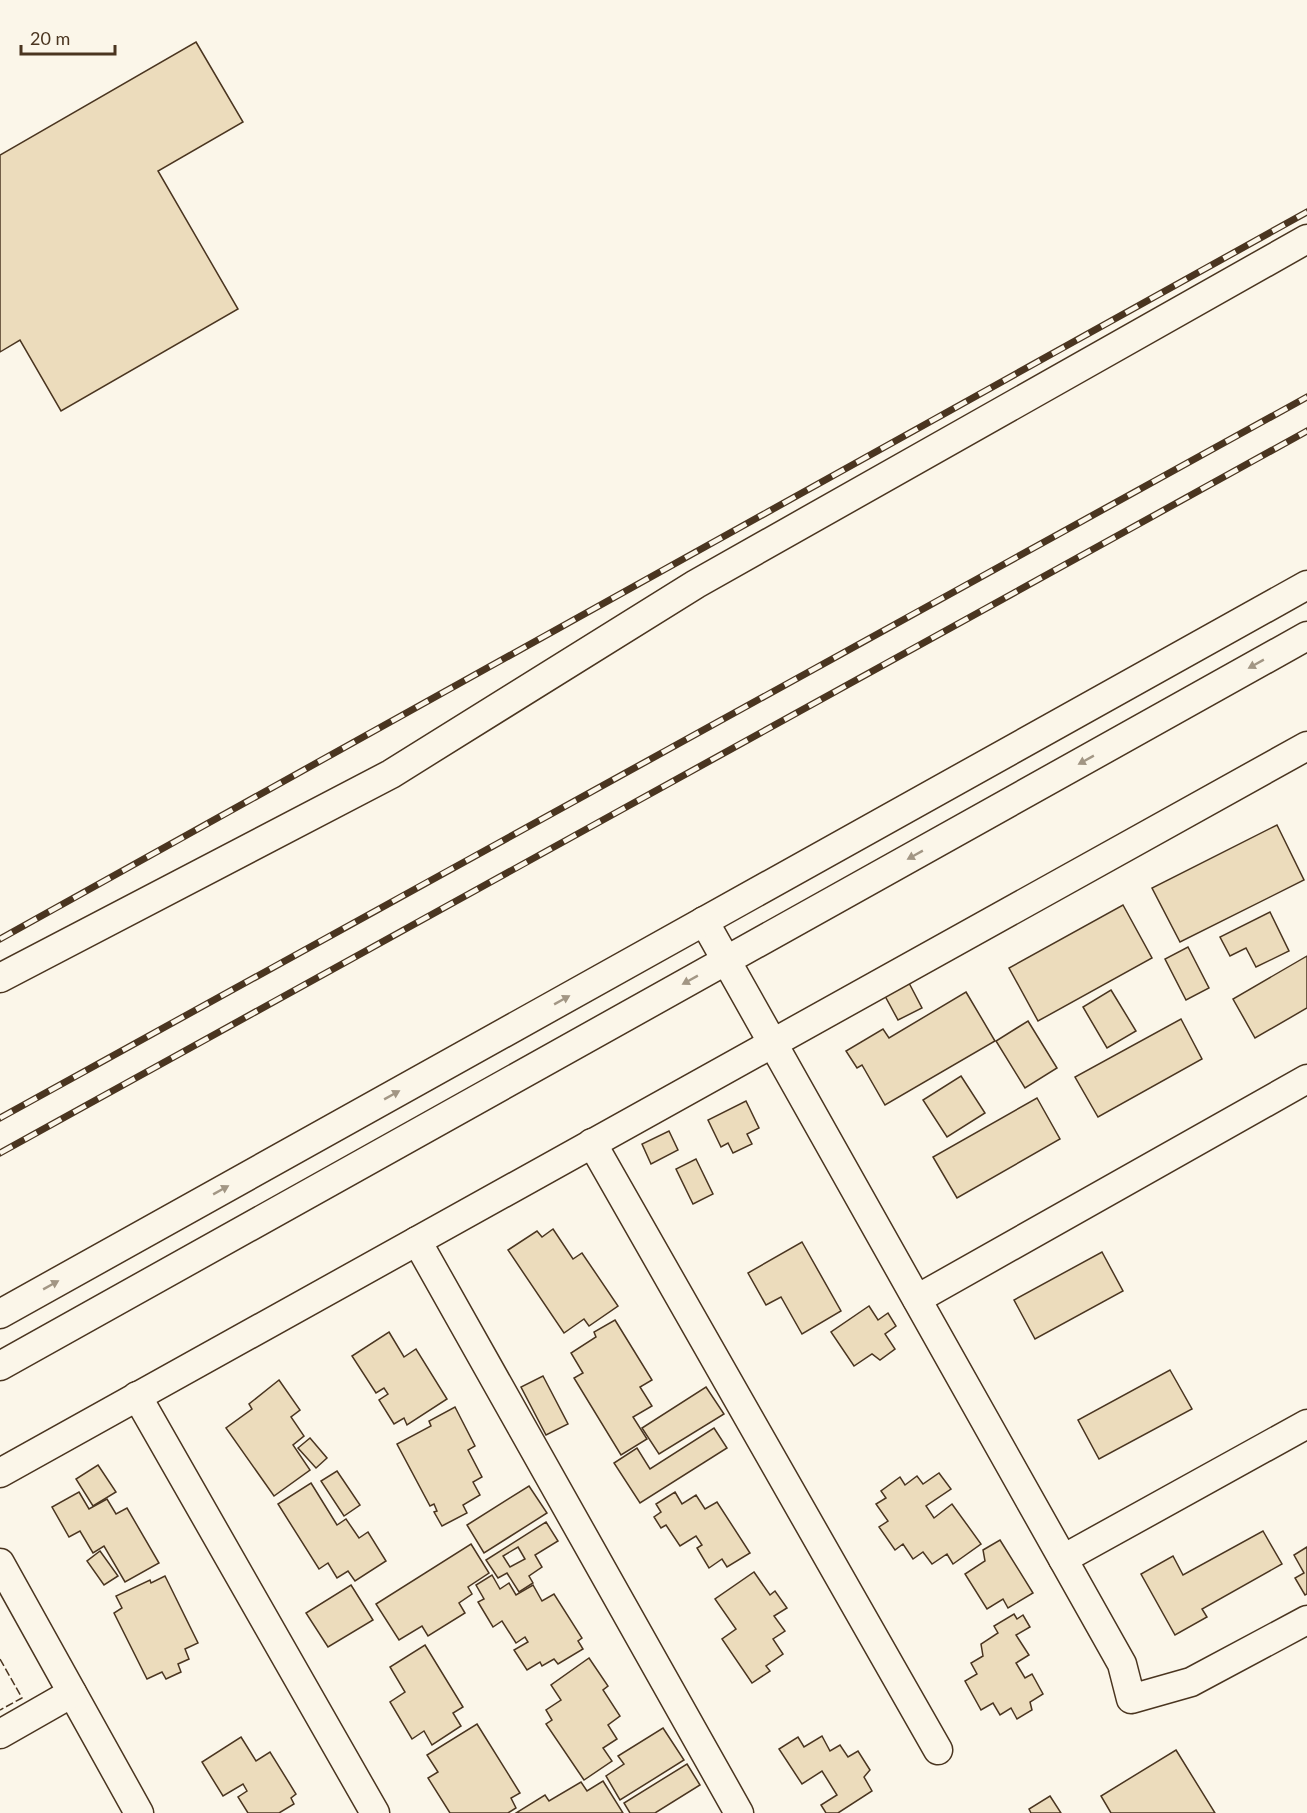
<svg xmlns="http://www.w3.org/2000/svg" width="1307" height="1813" viewBox="0 0 1307 1813" font-family="Lato,sans-serif">
	<rect width="100%" height="100%" fill="#fbf6e9"/>
	<!-- building -->
	<g fill="#ecdcbc" stroke="#4a3520" stroke-width="1.5" fill-rule="evenodd">
		<polygon points="196,42 243,122 158,171 238,309 61,411 20,340 0,352 0,155"/>
		<polygon points="1277,825 1304,880 1180,942 1152,888"/>
		<polygon points="1123,905 1152,958 1038,1021 1009,968"/>
		<polygon points="1270,912 1289,951 1256,967 1246,948 1230,956 1220,937"/>
		<polygon points="1188,947 1209,988 1186,1000 1165,959"/>
		<polygon points="1307,956 1307,1008 1255,1038 1233,999"/>
		<polygon points="909,983 922,1008 898,1020 885,996"/>
		<polygon points="1111,990 1136,1031 1107,1048 1083,1007"/>
		<polygon points="966,992 995,1041 885,1105 862,1065 857,1068 846,1051 883,1029 889,1038"/>
		<polygon points="1181,1019 1202,1059 1098,1117 1075,1077"/>
		<polygon points="1028,1021 1057,1068 1025,1088 996,1041"/>
		<polygon points="961,1076 985,1113 947,1137 923,1100"/>
		<polygon points="1037,1098 1060,1139 957,1198 933,1157"/>
		<polygon points="746,1101 759,1128 747,1134 752,1144 733,1153 728,1143 721,1147 708,1120"/>
		<polygon points="669,1131 678,1150 651,1164 642,1144"/>
		<polygon points="696,1159 713,1194 693,1204 676,1169"/>
		<polygon points="553,1229 573,1259 582,1253 618,1306 589,1326 584,1319 564,1333 508,1250 537,1231 542,1237"/>
		<polygon points="802,1242 841,1311 802,1334 781,1297 766,1305 748,1273"/>
		<polygon points="1102,1252 1123,1291 1035,1339 1014,1300"/>
		<polygon points="869,1306 878,1320 888,1313 896,1326 885,1334 895,1349 880,1360 872,1354 854,1366 831,1332"/>
		<polygon points="615,1320 652,1380 640,1387 652,1406 633,1417 647,1439 621,1455 574,1378 583,1373 571,1353 596,1337 594,1332"/>
		<polygon points="389,1332 404,1357 416,1349 447,1399 407,1425 404,1418 394,1424 379,1400 388,1394 384,1388 376,1393 352,1356"/>
		<polygon points="1170,1370 1192,1409 1099,1459 1078,1420"/>
		<polygon points="543,1376 568,1424 546,1435 521,1387"/>
		<polygon points="279,1380 300,1410 291,1417 304,1436 293,1445 310,1470 274,1496 226,1428 252,1409 249,1404"/>
		<polygon points="706,1387 724,1414 659,1454 642,1428"/>
		<polygon points="455,1407 475,1446 468,1450 482,1477 473,1482 480,1495 463,1505 467,1513 442,1526 434,1512 437,1511 434,1504 430,1506 397,1444 431,1426 429,1421"/>
		<polygon points="714,1428 727,1448 640,1503 614,1463 637,1448 650,1469"/>
		<polygon points="310,1438 327,1458 316,1468 298,1448"/>
		<polygon points="98,1465 116,1492 93,1506 76,1479"/>
		<polygon points="337,1471 360,1505 344,1516 321,1481"/>
		<polygon points="939,1473 951,1489 926,1506 934,1518 952,1504 981,1544 953,1564 947,1554 932,1564 923,1552 913,1559 903,1544 895,1550 879,1527 888,1521 876,1504 886,1498 881,1491 900,1477 905,1485 917,1476 923,1484"/>
		<polygon points="311,1483 337,1525 346,1519 359,1538 368,1532 386,1561 355,1581 348,1571 337,1578 328,1563 319,1569 278,1504"/>
		<polygon points="529,1486 547,1513 484,1553 467,1525"/>
		<polygon points="79,1492 89,1509 107,1499 116,1514 127,1508 159,1563 125,1582 104,1546 93,1553 80,1531 69,1537 52,1507"/>
		<polygon points="675,1492 682,1504 696,1495 705,1509 717,1502 750,1553 727,1567 722,1559 709,1568 697,1548 702,1545 696,1536 680,1546 666,1525 661,1528 654,1517 661,1512 656,1504"/>
		<path d="M546,1522L558,1541L535,1555L542,1567L529,1576L533,1583L519,1592L507,1573L498,1578L486,1560ZM518,1547L525,1559L510,1567L503,1556Z"/>
		<polygon points="1263,1531 1282,1564 1202,1609 1207,1617 1175,1635 1141,1574 1173,1556 1183,1575"/>
		<polygon points="1000,1540 1033,1593 1008,1608 1003,1599 987,1609 965,1574 985,1561 983,1550"/>
		<polygon points="471,1544 489,1573 468,1587 472,1594 459,1603 465,1613 428,1636 422,1626 399,1640 376,1604"/>
		<polygon points="1307,1547 1307,1594 1305,1595 1295,1578 1304,1573 1294,1555"/>
		<polygon points="100,1551 118,1576 104,1585 87,1561"/>
		<polygon points="754,1572 770,1595 775,1591 787,1608 774,1616 785,1631 773,1639 783,1654 766,1666 770,1671 752,1683 722,1639 736,1629 715,1599"/>
		<polygon points="492,1575 500,1589 509,1583 516,1595 533,1585 542,1601 554,1594 582,1638 578,1641 583,1649 558,1664 554,1659 542,1666 540,1662 527,1670 514,1650 528,1642 525,1637 516,1643 502,1621 493,1627 478,1602 484,1599 476,1585"/>
		<polygon points="165,1576 198,1643 185,1649 189,1659 178,1664 181,1672 166,1679 162,1672 147,1679 114,1613 122,1608 116,1596 150,1580 151,1583"/>
		<polygon points="351,1585 373,1620 328,1647 306,1613"/>
		<polygon points="1014,1614 1017,1619 1023,1615 1030,1627 1016,1635 1029,1655 1016,1663 1025,1678 1032,1674 1043,1694 1030,1702 1032,1710 1017,1719 1011,1708 1000,1715 993,1703 981,1710 965,1681 977,1674 971,1663 983,1656 981,1644 998,1633 994,1626"/>
		<polygon points="425,1645 463,1707 453,1713 461,1726 432,1745 424,1731 412,1739 390,1702 405,1692 390,1667"/>
		<polygon points="589,1658 608,1686 603,1690 620,1716 608,1725 617,1739 603,1748 612,1761 584,1780 546,1724 552,1720 546,1710 561,1700 551,1685"/>
		<polygon points="477,1724 520,1793 511,1798 516,1808 508,1813 450,1813 428,1778 438,1772 427,1755"/>
		<polygon points="663,1728 684,1760 620,1800 606,1776 624,1764 618,1756"/>
		<polygon points="822,1736 830,1751 840,1745 848,1757 858,1751 870,1770 864,1777 872,1791 838,1813 826,1813 821,1805 837,1795 822,1771 802,1784 779,1749 798,1737 804,1747"/>
		<polygon points="241,1737 256,1761 270,1752 296,1794 291,1798 294,1804 279,1813 248,1813 238,1797 247,1791 243,1784 223,1796 202,1762"/>
		<polygon points="1176,1750 1215,1813 1111,1813 1101,1796"/>
		<polygon points="687,1764 700,1785 655,1813 630,1813 624,1803"/>
		<polygon points="603,1781 623,1813 516,1813 545,1795 549,1801 581,1782 587,1791"/>
		<polygon points="1050,1796 1061,1813 1031,1813 1029,1809"/>
	</g>
	<g fill="none" stroke-linecap="round" stroke-linejoin="round">
		<!-- minor casing -->
		<g stroke="#4a3520" stroke-width="31">
			<g id="minor">
				<polyline points="704,921 1122,1664 1131,1699 1191,1682 1307,1620"/>
				<polyline points="0,978 391,774 696,584 1307,239"/>
				<polyline points="592,1143 938,1750"/>
				<polyline points="417,1241 739,1813"/>
				<polyline points="917,1299 1307,1079"/>
				<polyline points="0,1314 1307,585"/>
				<polyline points="0,1366 1307,636"/>
				<polyline points="137,1396 375,1813"/>
				<polyline points="0,1473 1307,746"/>
				<polyline points="1063,1559 1307,1424"/>
				<polyline points="0,1563 139,1813"/>
				<polyline points="0,1734 72,1693"/>
			</g>
		</g>
		<!-- minor -->
		<use href="#minor" stroke="#fbf6e9" stroke-width="28"/>
		<!-- rail casing -->
		<g stroke="#4a3520" stroke-width="7">
			<g id="rail">
				<polyline points="0,939 1307,212"/>
				<polyline points="0,1118 1307,397"/>
				<polyline points="0,1153 1307,431"/>
			</g>
		</g>
		<!-- rail -->
		<use href="#rail" stroke="#fbf6e9" stroke-width="4.5" stroke-dasharray="14" stroke-linecap="butt"/>
		<!-- fence -->
		<polyline stroke="#4a3520" stroke-width="1.5" stroke-dasharray="8 3" stroke-linecap="butt" points="0,1659 22,1698 0,1710"/>
	</g>
	<!-- one-way arrows -->
	<defs><path id="oneway-solid" d="M-6-.8H1V-3.2L6.5 0L1 3.2V.8H-6Z" transform="scale(1.5)"/></defs>
	<g fill="#a29684">
		<use href="#oneway-solid" transform="translate(1256 664) rotate(151)"/>
		<use href="#oneway-solid" transform="translate(1086 760) rotate(151)"/>
		<use href="#oneway-solid" transform="translate(915 855) rotate(151)"/>
		<use href="#oneway-solid" transform="translate(690 980) rotate(151)"/>
		<use href="#oneway-solid" transform="translate(562 1000) rotate(-29)"/>
		<use href="#oneway-solid" transform="translate(392 1095) rotate(-29)"/>
		<use href="#oneway-solid" transform="translate(221 1190) rotate(-29)"/>
		<use href="#oneway-solid" transform="translate(51 1285) rotate(-29)"/>
	</g>
	<!-- scale -->
	<path d="M21 45v9h94v-9" fill="none" stroke="#4a3520" stroke-width="3"/>
	<text x="30" y="45" font-size="18" fill="#4a3520" stroke="#fbf6e9" stroke-width="4.5" paint-order="stroke">20 m</text>
</svg>
